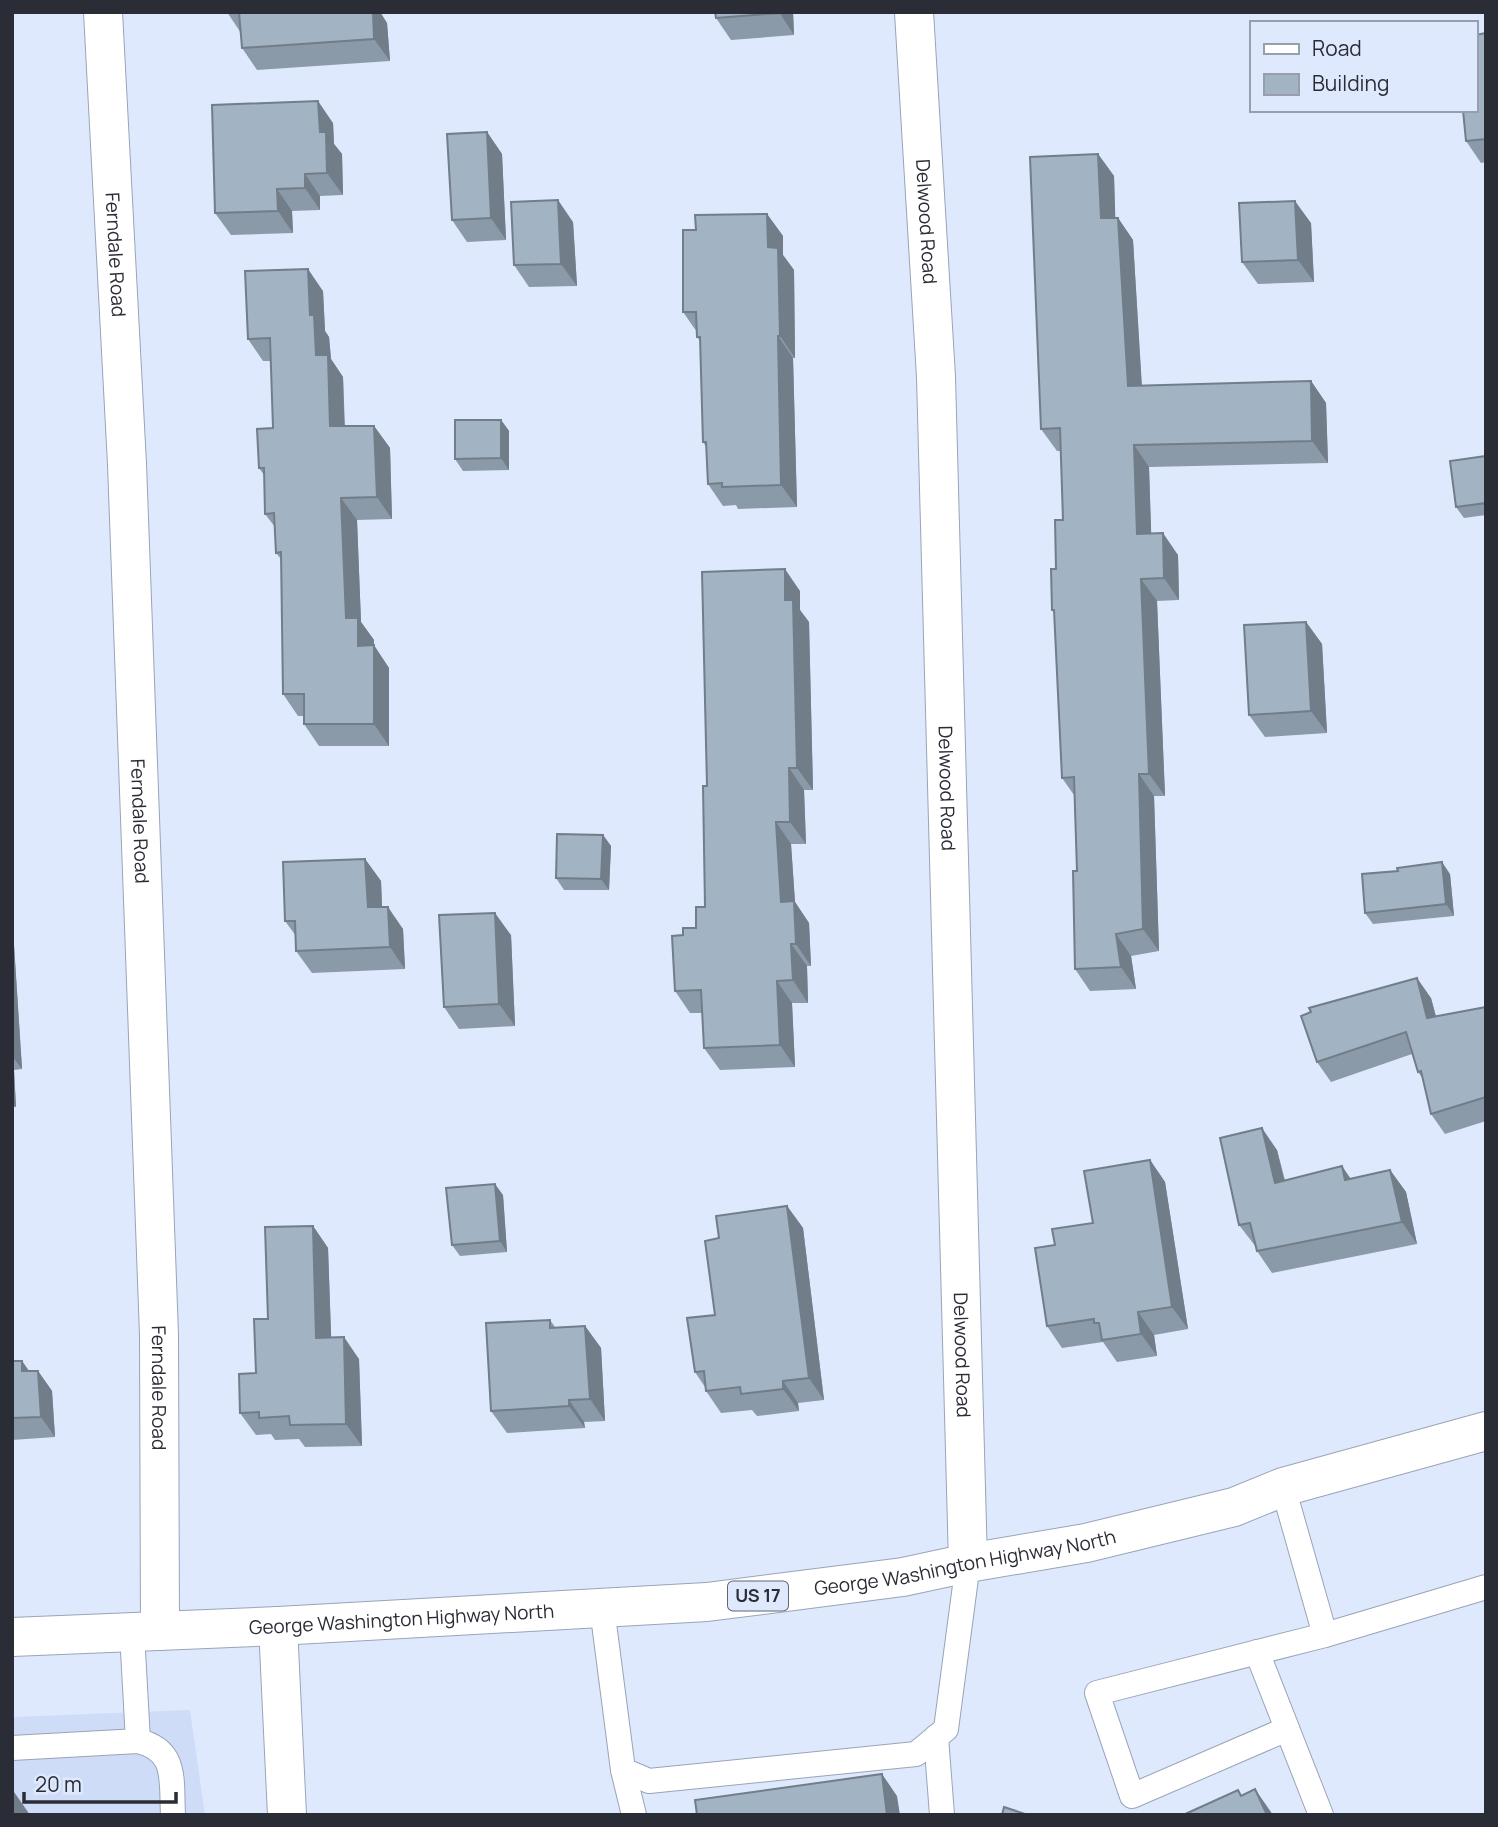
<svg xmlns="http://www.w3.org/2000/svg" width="1498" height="1827" viewBox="0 0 1498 1827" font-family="Manrope,sans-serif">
	<rect width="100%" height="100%" fill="#dfe9fe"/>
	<!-- built -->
	<polygon fill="#cfdcf7" points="190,1710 205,1815 12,1815 12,1717"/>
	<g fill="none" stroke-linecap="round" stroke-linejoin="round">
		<!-- service casing -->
		<g stroke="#9aa4b7" stroke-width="26">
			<g id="service">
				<polyline points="1283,1487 1325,1635 1097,1693 1132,1796 1287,1729"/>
				<polyline points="602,1608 623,1770 649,1781 916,1754 946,1729 968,1563"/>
				<polyline points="1325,1635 1486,1587"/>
				<polyline points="1257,1652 1321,1815"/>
				<polyline points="936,1737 942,1815"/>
				<path d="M138,1741C178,1750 171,1781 173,1815"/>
				<polyline points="12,1748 138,1741 132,1633"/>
				<polyline points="623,1770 634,1815"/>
			</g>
		</g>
		<!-- minor casing -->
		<g stroke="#9aa4b7" stroke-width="40">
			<g id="minor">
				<path id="s1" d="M103,12L127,464L159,1335L160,1631"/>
				<path id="s2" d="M914,12L936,377L968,1563"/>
				<polyline points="278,1626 287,1815"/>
			</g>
		</g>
		<!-- primary casing -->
		<g stroke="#9aa4b7" stroke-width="40">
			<g id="primary">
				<path id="s3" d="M12,1637L278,1626L707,1602L903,1577L968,1563L1086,1543L1234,1507L1283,1487L1486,1431"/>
			</g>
		</g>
		<!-- service -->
		<use href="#service" stroke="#fff" stroke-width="24"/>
		<!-- minor -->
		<use href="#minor" stroke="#fff" stroke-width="38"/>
		<!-- primary -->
		<use href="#primary" stroke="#fff" stroke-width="38"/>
	</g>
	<!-- wall -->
	<g fill="#8b9aa8">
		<polygon points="227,12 380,12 387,23 390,61 257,70 242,48 241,33"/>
		<polygon points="715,12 793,12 794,35 731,40 716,18"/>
		<polygon points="1486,33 1486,162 1481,163 1466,141"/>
		<polygon points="333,123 334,144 342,154 343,195 320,196 320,210 292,211 293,233 231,235 215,213"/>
		<polygon points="487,132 502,154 506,240 467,242 452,220"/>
		<polygon points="1098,154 1114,176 1115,218 1118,218 1133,240 1142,386 1311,381 1326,403 1328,463 1149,467 1151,534 1178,555 1179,600 1157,601 1165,796 1154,796 1159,951 1131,956 1136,989 1090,991 1075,969 1077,871 1074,795 1062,778 1055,614 1052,610 1056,569 1063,520 1061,451 1057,451 1041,429"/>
		<polygon points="767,214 783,236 783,255 794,270 795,358 793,358 797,507 738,509 736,505 723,506 708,484 707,448 703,442 700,341 697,337 697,332 683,312 696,230"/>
		<polygon points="573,222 577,286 529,287 514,265"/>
		<polygon points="1311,223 1314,282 1258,284 1242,262"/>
		<polygon points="323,291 325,331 329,337 331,359 343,377 345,426 374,426 390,448 392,519 357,520 361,622 374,640 373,645 389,668 389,746 319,746 304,724 304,716 298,716 283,694 281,559 276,553 275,527 265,514 264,475 259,468 273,428 271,361 263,361 248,339"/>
		<polygon points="501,420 509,431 509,470 463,471 455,459"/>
		<polygon points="1486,456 1486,515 1464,518 1456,507"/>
		<polygon points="800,591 800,610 809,622 813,790 804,790 806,844 791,844 795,902 809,923 811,966 807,966 808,1003 792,1003 795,1067 720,1070 704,1048 702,1013 690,1013 675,991 683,935 696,928 705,907 707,786"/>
		<polygon points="1306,622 1322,644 1327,733 1265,737 1249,715"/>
		<polygon points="603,835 611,846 609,890 564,890 556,878"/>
		<polygon points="365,859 381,881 382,907 403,929 405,969 312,973 296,951 296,936 285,921"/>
		<polygon points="1450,874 1454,916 1373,924 1365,913"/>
		<polygon points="12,914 22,1069 14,1070 16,1107 12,1107"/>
		<polygon points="511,935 515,1026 459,1029 444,1007"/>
		<polygon points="1431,998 1436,1016 1486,1007 1486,1121 1445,1134 1431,1114 1423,1079 1418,1072 1412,1054 1331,1082 1317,1062 1311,1012"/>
		<polygon points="1277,1150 1285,1180 1351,1179 1390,1170 1406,1192 1417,1244 1272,1273 1257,1251 1256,1247 1239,1225"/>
		<polygon points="1150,1160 1165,1182 1188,1329 1154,1335 1157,1356 1117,1362 1103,1342 1062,1348 1047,1326 1055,1245 1093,1223"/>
		<polygon points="503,1195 507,1252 460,1256 452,1245"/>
		<polygon points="787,1206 803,1228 824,1400 798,1403 799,1411 757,1416 752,1410 721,1413 706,1391 705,1387 695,1372 715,1315 719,1238"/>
		<polygon points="313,1226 328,1248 331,1337 359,1359 362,1446 305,1447 299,1439 275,1440 271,1434 256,1435 240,1413 256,1373 268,1319"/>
		<polygon points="550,1320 555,1327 585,1326 601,1348 605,1421 584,1422 585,1428 507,1433 491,1411"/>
		<polygon points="12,1361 22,1361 29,1371 38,1371 52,1391 55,1437 12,1440"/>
	</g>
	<!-- shaded-wall -->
	<g fill="#717d88">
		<polygon points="373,12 380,12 387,23 390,61 374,39"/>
		<polygon points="779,12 793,12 794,35"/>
		<polygon points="318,101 333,123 334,144 342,154 343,195 327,173 320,132"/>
		<polygon points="487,132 502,154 506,240 491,218"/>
		<polygon points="1098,154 1114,176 1116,240 1101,218"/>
		<polygon points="305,174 320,196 320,210 305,188"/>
		<polygon points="277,189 292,211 293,233 278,211"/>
		<polygon points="558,200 573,222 577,286 561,264"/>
		<polygon points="1295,201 1311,223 1314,282 1298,260"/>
		<polygon points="767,214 783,236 783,255 794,270 795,358 780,336 768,247"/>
		<polygon points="1118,218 1133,240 1143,408 1128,386"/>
		<polygon points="308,269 323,291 325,331 329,337 331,359 343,377 345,448 330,426 316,355 310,315"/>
		<polygon points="778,336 793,358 797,507 781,485"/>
		<polygon points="1311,381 1326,403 1328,463 1312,441"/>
		<polygon points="501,420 509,431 509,470 501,458"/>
		<polygon points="374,426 390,448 392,519 377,497"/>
		<polygon points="1134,445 1149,467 1152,557 1137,534"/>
		<polygon points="341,498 357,520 361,622 374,640 373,668 358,646 346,618"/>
		<polygon points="1163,533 1178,555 1179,600 1164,578"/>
		<polygon points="785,569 800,591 800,610 809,622 813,790 797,768 785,600"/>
		<polygon points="1141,579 1157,601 1165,796 1149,774"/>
		<polygon points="1306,622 1322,644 1327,733 1311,711"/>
		<polygon points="374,645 389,668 389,746 374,724"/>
		<polygon points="789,768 804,790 806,844 790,822"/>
		<polygon points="1139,774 1154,796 1159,951 1143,929"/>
		<polygon points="776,822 791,844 795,902 809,923 811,966 796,944 781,902"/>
		<polygon points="603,835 611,846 609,890 601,879"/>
		<polygon points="365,859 381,881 383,929 368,907"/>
		<polygon points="1442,862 1450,874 1454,916 1446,904"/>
		<polygon points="388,907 403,929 405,969 390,947"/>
		<polygon points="495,913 511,935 515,1026 499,1004"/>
		<polygon points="12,914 22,1069 12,1056"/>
		<polygon points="1116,934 1131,956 1136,989 1121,967"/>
		<polygon points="791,944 807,966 808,1003 793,980"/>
		<polygon points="1417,978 1431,998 1441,1037 1427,1018"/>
		<polygon points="777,981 792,1003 795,1067 780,1045"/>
		<polygon points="12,1067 14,1070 16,1107 12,1103"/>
		<polygon points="1262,1128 1277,1150 1290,1205 1275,1183"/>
		<polygon points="1150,1160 1165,1182 1188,1329 1172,1307"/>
		<polygon points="1342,1166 1357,1188 1345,1180"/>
		<polygon points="1390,1170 1406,1192 1417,1244 1402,1222"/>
		<polygon points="495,1184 503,1195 507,1252 500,1241"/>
		<polygon points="787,1206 803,1228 824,1400 809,1378"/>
		<polygon points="313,1226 328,1248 332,1360 316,1338"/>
		<polygon points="1138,1312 1154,1335 1157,1356 1141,1334"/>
		<polygon points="585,1326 601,1348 605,1421 590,1399"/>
		<polygon points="344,1337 359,1359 362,1446 346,1424"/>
		<polygon points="22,1361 36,1381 22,1371"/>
		<polygon points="38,1371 52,1391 55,1437 41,1417"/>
		<polygon points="783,1381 798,1403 799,1411 783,1389"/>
		<polygon points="569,1400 584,1422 585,1428 569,1406"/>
		<polygon points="882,1774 897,1796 900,1815 887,1815"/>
		<polygon points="12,1789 30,1815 12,1815"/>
		<polygon points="1255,1789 1273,1815 1267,1815"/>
	</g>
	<!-- building -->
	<g fill="#a2b3c3" stroke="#717d88" stroke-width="2">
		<polygon points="239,12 373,12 374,39 242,48"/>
		<polygon points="715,12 779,12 779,13 716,18"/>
		<polygon points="1486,33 1486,139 1466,141 1463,110 1475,110 1475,35"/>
		<polygon points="318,101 320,132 326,132 327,173 305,174 305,188 277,189 278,211 215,213 212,105"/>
		<polygon points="487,132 491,218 452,220 447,134"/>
		<polygon points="1098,154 1101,218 1118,218 1128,386 1311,381 1312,441 1134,445 1137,534 1163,533 1164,578 1141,579 1149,774 1139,774 1143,929 1116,934 1121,967 1075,969 1073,871 1077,871 1074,777 1062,778 1054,610 1052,610 1051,569 1056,569 1055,520 1063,520 1060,428 1041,429 1030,157"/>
		<polygon points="558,200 561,264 514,265 511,202"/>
		<polygon points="1295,201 1298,260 1242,262 1239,203"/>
		<polygon points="767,214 768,247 778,248 780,336 778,336 781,485 722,487 722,483 708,484 706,442 703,442 700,337 697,337 696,312 683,312 683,230 696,230 695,215"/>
		<polygon points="308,269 310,315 314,315 316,355 328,355 330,426 374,426 377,497 341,498 346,618 358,618 358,646 374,645 374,724 304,724 304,694 283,694 281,552 276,553 274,513 265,514 264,468 259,468 257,429 273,428 270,338 248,339 245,271"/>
		<polygon points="455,420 501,420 501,458 455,459"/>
		<polygon points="1486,456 1486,503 1456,507 1450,461"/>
		<polygon points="785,569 785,600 793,600 797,768 789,768 790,822 776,822 781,902 794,901 796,944 791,944 793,980 777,981 780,1045 704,1048 701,990 675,991 672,936 683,935 683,928 696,928 696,907 705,907 703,786 707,786 702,572"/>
		<polygon points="1306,622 1311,711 1249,715 1244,625"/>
		<polygon points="557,834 603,835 601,879 556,878"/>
		<polygon points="365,859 368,907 388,907 390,947 296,951 295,921 285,921 283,862"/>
		<polygon points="1442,862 1446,904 1365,913 1362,874 1398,871 1397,868"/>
		<polygon points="495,913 499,1004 444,1007 439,915"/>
		<polygon points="1417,978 1427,1018 1486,1007 1486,1097 1431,1114 1421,1071 1418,1072 1406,1032 1317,1062 1301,1016 1311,1012 1309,1008"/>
		<polygon points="1262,1128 1275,1183 1342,1166 1345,1180 1390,1170 1402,1222 1257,1251 1250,1223 1239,1225 1220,1138"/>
		<polygon points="1150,1160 1172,1307 1138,1312 1141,1334 1102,1340 1099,1323 1094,1323 1094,1319 1047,1326 1035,1248 1055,1245 1052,1229 1093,1223 1084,1171"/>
		<polygon points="495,1184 500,1241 452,1245 446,1188"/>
		<polygon points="787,1206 809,1378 783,1381 783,1389 741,1394 740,1387 706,1391 704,1371 695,1372 687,1318 715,1315 705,1241 719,1238 716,1216"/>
		<polygon points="313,1226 316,1338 344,1337 346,1424 290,1425 289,1416 259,1418 259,1412 240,1413 239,1374 256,1373 254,1319 268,1319 265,1227"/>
		<polygon points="550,1320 550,1328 585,1326 590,1399 569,1400 569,1406 491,1411 486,1323"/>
		<polygon points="12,1361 22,1361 22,1371 38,1371 41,1417 12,1418"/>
		<polygon points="882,1774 887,1815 697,1815 695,1800"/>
		<polygon points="1255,1789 1267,1815 1183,1815 1238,1790 1241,1796"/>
		<polygon points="1004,1807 1028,1815 1002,1815"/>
	</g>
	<g text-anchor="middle" stroke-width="6" stroke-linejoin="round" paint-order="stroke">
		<!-- shield labels -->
		<rect fill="#dfe9fe" stroke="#606571" stroke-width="2" x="728" y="1581.5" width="60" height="29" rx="5"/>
		<g font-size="18" font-weight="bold" fill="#2a2d35">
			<text x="758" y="1602">US 17</text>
		</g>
		<!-- street labels -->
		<g font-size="19" fill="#2a2d35" stroke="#dfe9fe">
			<text dy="7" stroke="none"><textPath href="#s2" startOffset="210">Delwood Road</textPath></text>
			<text dy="7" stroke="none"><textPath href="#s1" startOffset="243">Ferndale Road</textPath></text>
			<text dy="7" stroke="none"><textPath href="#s2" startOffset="777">Delwood Road</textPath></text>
			<text dy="7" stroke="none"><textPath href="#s1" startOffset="810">Ferndale Road</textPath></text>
			<text dy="7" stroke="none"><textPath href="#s2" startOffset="1344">Delwood Road</textPath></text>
			<text dy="7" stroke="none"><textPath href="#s1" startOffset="1377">Ferndale Road</textPath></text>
			<text dy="7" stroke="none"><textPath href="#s3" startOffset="957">George Washington Highway North</textPath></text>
			<text dy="7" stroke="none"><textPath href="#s3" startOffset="390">George Washington Highway North</textPath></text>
		</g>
	</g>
	<!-- border -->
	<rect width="1498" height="1827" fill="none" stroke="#2a2d35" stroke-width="28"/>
	<!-- legend -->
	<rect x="1250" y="21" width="228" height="91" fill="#dfe9fe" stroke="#979eae" stroke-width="2"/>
	<rect x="1264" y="44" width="35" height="10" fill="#ffffff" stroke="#979eae" stroke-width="2"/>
	<text x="1312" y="56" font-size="21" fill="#2a2d35">Road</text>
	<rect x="1264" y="74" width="35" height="21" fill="#a2b3c3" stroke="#979eae" stroke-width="2"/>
	<text x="1312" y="91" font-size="21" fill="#2a2d35">Building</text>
	<!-- scale -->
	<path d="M24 1792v10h152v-10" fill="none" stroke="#2a2d35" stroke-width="3.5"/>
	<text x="35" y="1792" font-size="21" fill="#2a2d35" stroke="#dfe9fe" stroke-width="5" paint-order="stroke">20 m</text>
</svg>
